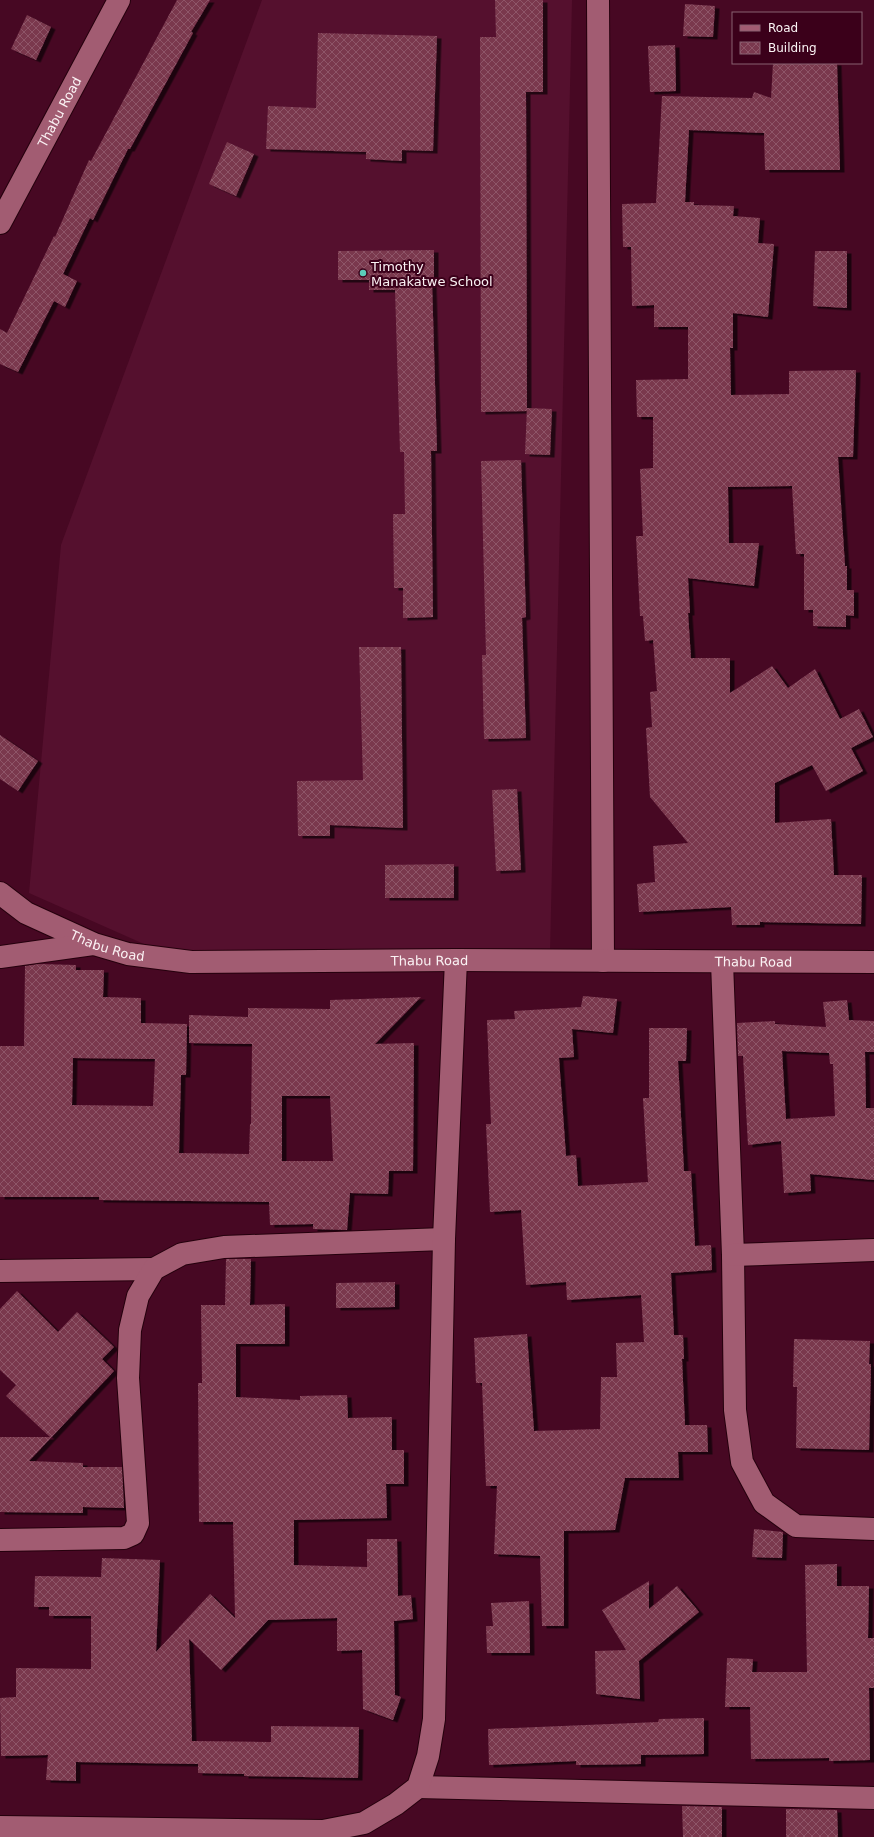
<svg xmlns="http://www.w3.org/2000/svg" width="874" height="1837" viewBox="0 0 874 1837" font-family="'DejaVu Sans',sans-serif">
	<defs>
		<pattern id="building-cross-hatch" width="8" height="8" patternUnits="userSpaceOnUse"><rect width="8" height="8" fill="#7a384e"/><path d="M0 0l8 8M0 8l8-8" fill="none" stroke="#8e5568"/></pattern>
		<filter id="shadow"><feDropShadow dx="4.5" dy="2.5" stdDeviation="0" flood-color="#0009"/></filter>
	</defs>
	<rect width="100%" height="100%" fill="#470823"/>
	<!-- built -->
	<polygon fill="#55102e" points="262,0 572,0 550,952 162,952 29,893 61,545"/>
	<!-- building -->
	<g fill="url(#building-cross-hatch)" fill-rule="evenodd" filter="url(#shadow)">
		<polygon points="177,0 210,0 191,32 193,33 130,149 128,149 93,220 90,218 63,274 77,281 65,307 54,301 18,372 0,364 0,329 7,333 54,236 55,237 89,160 91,161"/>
		<polygon points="495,0 543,0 543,92 526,92 527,411 481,412 480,37 496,37"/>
		<polygon points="685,4 715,6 713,37 683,36"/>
		<polygon points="27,15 51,27 36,60 11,49"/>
		<polygon points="318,33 437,36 433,151 402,150 402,161 366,159 366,152 266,149 268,106 316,108"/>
		<polygon points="675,45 676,91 650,92 648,46"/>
		<polygon points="773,63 837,63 840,170 765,170 764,133 689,130 685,202 694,202 694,205 734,206 733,216 760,218 758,243 774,244 768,317 733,313 733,348 730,348 731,395 789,394 789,371 856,370 853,457 838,457 845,566 847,566 847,590 854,590 854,616 846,615 846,627 813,626 813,610 804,610 804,554 796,554 792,486 728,487 729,543 759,543 754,586 688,578 690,613 688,613 691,658 730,658 730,693 772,666 788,688 815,669 840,719 859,709 873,737 851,748 863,771 826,791 812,765 775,783 775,823 831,819 834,875 862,875 861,924 760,922 760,925 732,925 731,907 639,912 637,884 655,882 653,846 688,843 650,797 646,728 652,727 650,692 657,691 653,640 645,641 643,616 640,616 636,536 643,536 640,469 653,468 653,417 637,417 636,380 688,379 688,327 654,327 654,305 632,306 631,247 623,247 622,204 656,203 662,96 752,98 754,92 771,98"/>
		<polygon points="227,142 254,154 236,196 209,184"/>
		<polygon points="434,250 434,282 432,282 437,451 431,451 433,617 403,618 403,588 394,588 393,514 405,514 404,452 400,452 395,290 369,290 369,280 338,280 338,251"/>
		<polygon points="815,251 847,251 847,308 813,306"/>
		<polygon points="527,408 552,409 550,455 525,454"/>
		<polygon points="521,460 526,617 522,618 526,738 484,739 482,655 486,655 481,461"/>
		<polygon points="359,647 401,647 403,828 330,825 330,836 298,836 297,781 363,780"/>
		<polygon points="0,735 38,761 18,791 0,779"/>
		<polygon points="517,789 521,870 496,871 492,790"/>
		<polygon points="454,864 454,898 385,898 385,865"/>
		<path d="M38,964L76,965V970H104L103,997L141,998V1023L187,1024L186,1075H181L179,1153L249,1154L250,1124H251L252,1044L189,1043V1015L248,1017V1008L330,1009V1000L421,997L375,1044L414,1043L413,1171H389L388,1194L350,1193L347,1230L313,1229V1224L270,1225L269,1202L99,1200V1197H0V1046H24L25,966ZM73,1058L155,1059L153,1106L72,1105ZM282,1096H330L333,1161H282Z"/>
		<polygon points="583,996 617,999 613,1033 572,1029 574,1057 559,1058 566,1156 576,1155 578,1186 648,1182 643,1098 649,1098 649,1028 687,1028 686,1061 678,1061 684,1171 691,1171 695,1246 711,1245 712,1270 671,1273 674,1335 683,1335 684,1359 682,1359 685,1425 707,1425 708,1452 678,1452 679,1478 625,1478 615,1530 564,1531 564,1626 542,1626 540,1556 494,1554 497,1486 486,1486 482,1383 476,1383 474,1338 527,1334 534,1431 600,1429 601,1377 617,1377 616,1343 644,1342 641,1295 567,1300 566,1282 526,1285 521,1210 490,1212 486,1124 491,1124 487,1020 515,1019 514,1011 581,1007"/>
		<path d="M847,1000L849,1020L874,1021V1052H865L866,1108H874V1180L810,1174L811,1191L784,1193L781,1141L748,1145L743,1056H738L737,1023L775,1021V1024L826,1027L823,1002ZM782,1051L829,1053L830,1064H833L835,1116L786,1119Z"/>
		<polygon points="226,1259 251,1259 250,1305 285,1304 285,1344 236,1344 236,1397 300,1400 300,1396 347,1395 348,1418 392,1417 392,1450 404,1450 404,1484 386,1484 387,1518 294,1520 294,1565 367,1567 367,1539 397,1539 398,1596 411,1595 413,1619 394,1621 395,1695 401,1697 393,1720 363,1709 362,1650 337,1651 337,1618 268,1620 221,1670 189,1639 192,1741 271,1742 271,1726 359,1727 358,1778 244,1776 244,1774 198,1773 198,1764 76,1762 76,1781 46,1780 48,1755 1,1756 0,1698 16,1697 16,1668 91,1669 91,1616 49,1616 49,1607 34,1607 35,1576 101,1577 102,1558 160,1560 156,1652 210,1594 235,1618 233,1522 199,1522 198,1383 202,1383 201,1305 225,1305"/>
		<polygon points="395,1282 395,1307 336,1308 336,1283"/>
		<polygon points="17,1291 58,1332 77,1312 114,1347 102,1359 114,1371 29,1461 83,1463 83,1467 122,1467 124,1508 83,1507 83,1513 0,1512 0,1437 50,1437 6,1396 16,1385 0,1370 0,1309"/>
		<polygon points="794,1339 870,1341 869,1364 871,1364 869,1450 796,1448 797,1387 793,1387"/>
		<polygon points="754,1529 783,1532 782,1558 752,1557"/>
		<polygon points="837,1564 837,1586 869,1586 868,1638 874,1638 874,1688 869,1688 870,1760 829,1761 829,1758 751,1759 750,1707 725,1707 727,1658 753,1659 752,1672 807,1672 805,1565"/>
		<polygon points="649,1581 649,1609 677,1586 699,1612 639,1661 640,1699 596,1694 595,1651 626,1650 602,1610"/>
		<polygon points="529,1601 530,1653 487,1653 486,1626 493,1626 491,1603"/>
		<polygon points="704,1718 704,1754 641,1755 641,1764 576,1765 576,1761 489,1765 488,1729 658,1722 659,1719"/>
		<polygon points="682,1806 722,1807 722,1837 683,1837"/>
		<polygon points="786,1809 837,1810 838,1837 786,1837"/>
	</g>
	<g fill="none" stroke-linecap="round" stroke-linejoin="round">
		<!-- minor casing -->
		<g stroke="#25000d" stroke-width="24">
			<g id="minor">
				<polyline points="598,0 603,961"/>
				<path id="s1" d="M0,223L119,0"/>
				<path id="s2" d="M0,893L26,913L94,944L128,954L191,962L456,960L874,962"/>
				<polyline points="0,957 93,944"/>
				<polyline points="722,962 733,1255 735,1410 742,1462 764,1503 796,1526 874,1529"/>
				<polyline points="733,1255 874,1250"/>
				<polyline points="0,1271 154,1269"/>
				<polyline points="0,1540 124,1538 133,1534 138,1523 128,1378 130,1330 138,1296 154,1269 182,1254 224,1247 444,1239"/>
				<polyline points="418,1787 874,1798"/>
				<polyline points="0,1827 323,1831 364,1823 396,1804 418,1787 428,1756 434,1719 444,1239 456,960"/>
			</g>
		</g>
		<!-- minor -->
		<use href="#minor" stroke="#a25c72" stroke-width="22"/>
	</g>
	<!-- markers -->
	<circle fill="#5ccebb" stroke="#3b001a" stroke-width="1.5" cx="363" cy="273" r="4"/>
	<g text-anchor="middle" stroke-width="4" stroke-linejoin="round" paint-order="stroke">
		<!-- street labels -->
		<g font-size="13" fill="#fbf2f4" stroke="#3b001a">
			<text dy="5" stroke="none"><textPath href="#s1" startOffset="126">Thabu Road</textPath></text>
			<text dy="5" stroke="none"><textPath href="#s2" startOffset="121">Thabu Road</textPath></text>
			<text dy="5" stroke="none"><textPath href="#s2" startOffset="445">Thabu Road</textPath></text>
			<text dy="5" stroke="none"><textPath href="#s2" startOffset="769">Thabu Road</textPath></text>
		</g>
		<!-- poi labels -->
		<g font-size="13" fill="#fbf2f4" stroke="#3b001a" text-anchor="start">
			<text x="371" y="271">Timothy<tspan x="371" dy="15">Manakatwe School</tspan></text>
		</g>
	</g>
	<!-- legend -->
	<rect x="732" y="12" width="130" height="52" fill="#3b001a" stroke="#886171"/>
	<rect x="740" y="25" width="20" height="6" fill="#a25c72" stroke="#886171"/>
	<text x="768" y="32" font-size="12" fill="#fbf2f4">Road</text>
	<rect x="740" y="42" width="20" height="12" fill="url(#building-cross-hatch)" stroke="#886171"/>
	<text x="768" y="52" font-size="12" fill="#fbf2f4">Building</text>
</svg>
